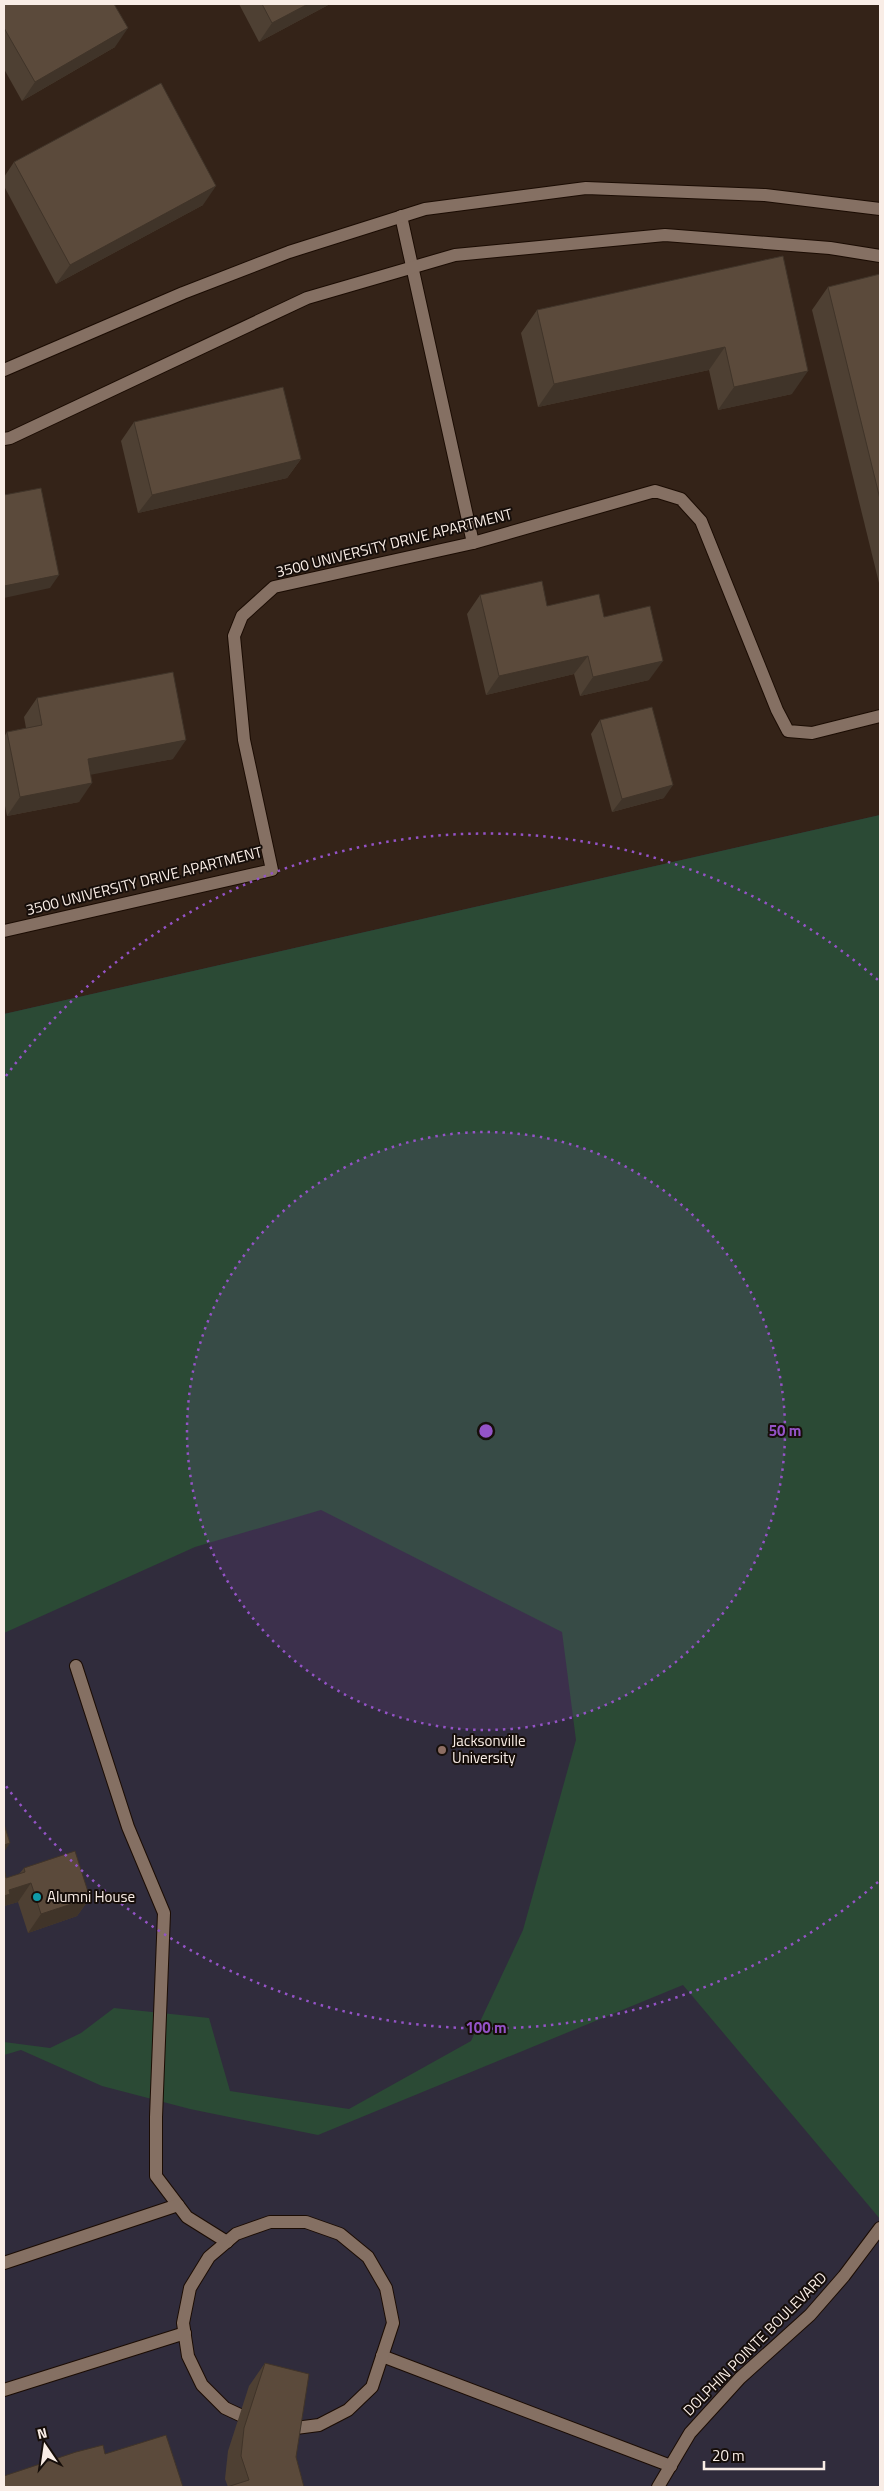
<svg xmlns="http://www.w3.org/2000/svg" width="884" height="2491" viewBox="0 0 884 2491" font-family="'Titillium Web',sans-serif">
	<rect width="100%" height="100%" fill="#342318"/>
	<!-- education -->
	<polygon fill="#302c3c" points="880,815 880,2487 4,2487 4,1014"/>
	<!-- green -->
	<polygon fill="#2b4a35" points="880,815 880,2219 683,1985 318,2135 190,2109 102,2086 21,2050 4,2055 4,2042 50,2048 81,2033 114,2008 209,2018 230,2091 349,2109 471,2041 523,1930 576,1740 562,1632 321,1510 195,1547 4,1633 4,1014"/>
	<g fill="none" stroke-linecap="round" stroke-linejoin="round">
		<!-- lane casing -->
		<g stroke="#1b0c03" stroke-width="14">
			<g id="lane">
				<polyline points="401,216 473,543"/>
				<polyline points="76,1666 128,1827 164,1913 156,2117 156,2176 187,2217 227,2242"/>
				<polyline points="4,2263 178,2205"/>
				<polyline points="4,2390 185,2333"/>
			</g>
		</g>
		<!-- street casing -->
		<g stroke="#1b0c03" stroke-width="14">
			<g id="street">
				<polyline points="4,370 183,293 289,252 425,209 586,188 765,195 880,209"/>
				<polyline points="4,439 10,438 307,298 455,255 665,235 830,248 880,256"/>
				<polyline points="4,931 272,870 244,740 234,636 242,616 274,587 473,543 655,491 681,499 701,521 777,710 788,731 812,733 880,716"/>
				<polyline points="382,2356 671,2466"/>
				<polyline points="240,2415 225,2408 202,2385 188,2356 183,2323 190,2288 209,2257 236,2234 270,2222 306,2222 340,2234 368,2257 386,2288 393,2323 372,2387 348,2410 319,2425 288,2429"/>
				<polyline points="658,2487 690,2433 740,2378 810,2315 844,2276 880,2228"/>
			</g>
		</g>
		<!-- lane -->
		<use href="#lane" stroke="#857063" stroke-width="12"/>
		<!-- street -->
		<use href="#street" stroke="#857063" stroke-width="12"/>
	</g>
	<!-- wall -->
	<g fill="#4e4033">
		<polygon points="4,4 115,47 22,101 4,69"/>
		<polygon points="239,4 330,4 259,42"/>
		<polygon points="14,162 203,205 56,284 4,186 4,177"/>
		<polygon points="783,256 792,394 718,410 709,370 538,407 521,333 537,310"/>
		<polygon points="880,274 880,587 812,310 828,287"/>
		<polygon points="134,422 301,459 287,478 138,513 121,441"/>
		<polygon points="480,595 547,606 604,617 649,680 580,696 574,674 486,695 467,614"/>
		<polygon points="37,698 173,759 90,774 79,802 7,816 4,801 4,737 7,732 26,728 24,717"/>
		<polygon points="600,720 664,798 612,812 591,734"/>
		<polygon points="4,1868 6,1878 19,1874 24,1868 90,1898 77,1916 28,1933 18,1902 4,1906"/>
		<polygon points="265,2363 296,2457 304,2487 228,2487 225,2479 228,2451 249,2386"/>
	</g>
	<!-- shaded-wall -->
	<g fill="#403429">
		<polygon points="308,4 330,4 259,42 272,23"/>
		<polygon points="128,28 115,47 22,101 35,82"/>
		<polygon points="216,186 203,205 56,284 70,265"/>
		<polygon points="725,347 709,370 538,407 554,384"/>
		<polygon points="808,371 792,394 718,410 734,387"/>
		<polygon points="301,459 287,478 138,513 152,495"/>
		<polygon points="59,575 50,588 4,598 4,586"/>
		<polygon points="588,656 574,674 486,695 499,676"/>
		<polygon points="663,661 649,680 580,696 593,677"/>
		<polygon points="186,740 173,759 74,778 88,759"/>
		<polygon points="92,783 79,802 7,816 20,797"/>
		<polygon points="673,785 664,798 612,812 622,799"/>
		<polygon points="10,1843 4,1852 4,1845"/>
		<polygon points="31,1883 18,1902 4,1906 4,1896 9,1890"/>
		<polygon points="90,1898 77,1916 28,1933 41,1914"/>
	</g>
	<!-- building -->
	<g fill="#5b4a3b" stroke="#403429">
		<polygon points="4,4 114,4 128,28 35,82 4,28"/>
		<polygon points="262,4 308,4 272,23"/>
		<polygon points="161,83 216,186 70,265 14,162"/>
		<polygon points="783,256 808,371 734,387 725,347 554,384 537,310"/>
		<polygon points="880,274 880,499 828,287"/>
		<polygon points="283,387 301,459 152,495 134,422"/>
		<polygon points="41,488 59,575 4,586 4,495"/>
		<polygon points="542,581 547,606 599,594 604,617 650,606 663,661 593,677 588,656 499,676 480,595"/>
		<polygon points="173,672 186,740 88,759 92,783 20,797 7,732 42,725 37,698"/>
		<polygon points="652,707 673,785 622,799 600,720"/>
		<polygon points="4,1824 10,1843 4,1845"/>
		<polygon points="75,1851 90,1898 41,1914 31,1883 9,1890 10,1894 4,1896 4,1868 6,1878 25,1872 24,1868"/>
		<polygon points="265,2363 309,2374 296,2457 304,2487 227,2487 249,2480 241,2456 244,2428"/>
		<polygon points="166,2435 183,2487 4,2487 4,2476 76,2452 103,2445 105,2454"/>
	</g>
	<!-- distance rings -->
	<circle cx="486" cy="1431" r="299" fill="#9453c7" fill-opacity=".12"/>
	<g fill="none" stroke="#9453c7" stroke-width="2.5" stroke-dasharray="2.5 5">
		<circle cx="486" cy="1431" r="299"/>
		<path d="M878 1882A597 597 0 0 1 6 1786M6 1076A597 597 0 0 1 878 980"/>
	</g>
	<!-- markers -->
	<circle fill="#8d6e63" stroke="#160e0a" stroke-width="2" cx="442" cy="1750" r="5"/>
	<circle fill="#0f9aa8" stroke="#160e0a" stroke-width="2" cx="37" cy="1897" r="5"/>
	<g text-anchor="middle" stroke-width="4" stroke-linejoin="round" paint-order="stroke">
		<!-- street labels -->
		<g font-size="15" fill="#f9ede6" stroke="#160e0a">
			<text transform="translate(394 543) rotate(-14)" y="5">3500 UNIVERSITY DRIVE APARTMENT</text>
			<text transform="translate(144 881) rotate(-14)" y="5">3500 UNIVERSITY DRIVE APARTMENT</text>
			<text transform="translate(755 2344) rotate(-45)" y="5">DOLPHIN POINTE BOULEVARD</text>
		</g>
		<!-- poi labels -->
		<g font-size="15" fill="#f9ede6" stroke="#160e0a" text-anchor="start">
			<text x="452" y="1746">Jacksonville<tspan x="452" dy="17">University</tspan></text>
			<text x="47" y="1902">Alumni House</text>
		</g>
	</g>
	<circle cx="486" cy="1431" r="8" fill="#9453c7" stroke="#160e0a" stroke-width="2.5"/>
	<g font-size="15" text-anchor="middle" font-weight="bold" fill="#9453c7" stroke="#160e0a" stroke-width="4" stroke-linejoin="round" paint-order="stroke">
		<text x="785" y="1436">50 m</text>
		<text x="486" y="2033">100 m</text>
	</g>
	<!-- border -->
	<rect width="884" height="2491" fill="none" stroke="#f9ede6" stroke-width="10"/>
	<!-- north arrow -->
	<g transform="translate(45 2446) rotate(347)" stroke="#160e0a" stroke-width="4" paint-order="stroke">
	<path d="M0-4L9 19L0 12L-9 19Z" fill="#f9ede6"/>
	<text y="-8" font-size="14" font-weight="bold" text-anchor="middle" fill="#f9ede6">N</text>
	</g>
	<!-- scale -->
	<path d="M704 2461v8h120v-8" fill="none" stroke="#f9ede6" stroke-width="2.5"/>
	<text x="712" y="2461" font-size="15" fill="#f9ede6" stroke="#160e0a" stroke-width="4" paint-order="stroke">20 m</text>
</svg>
